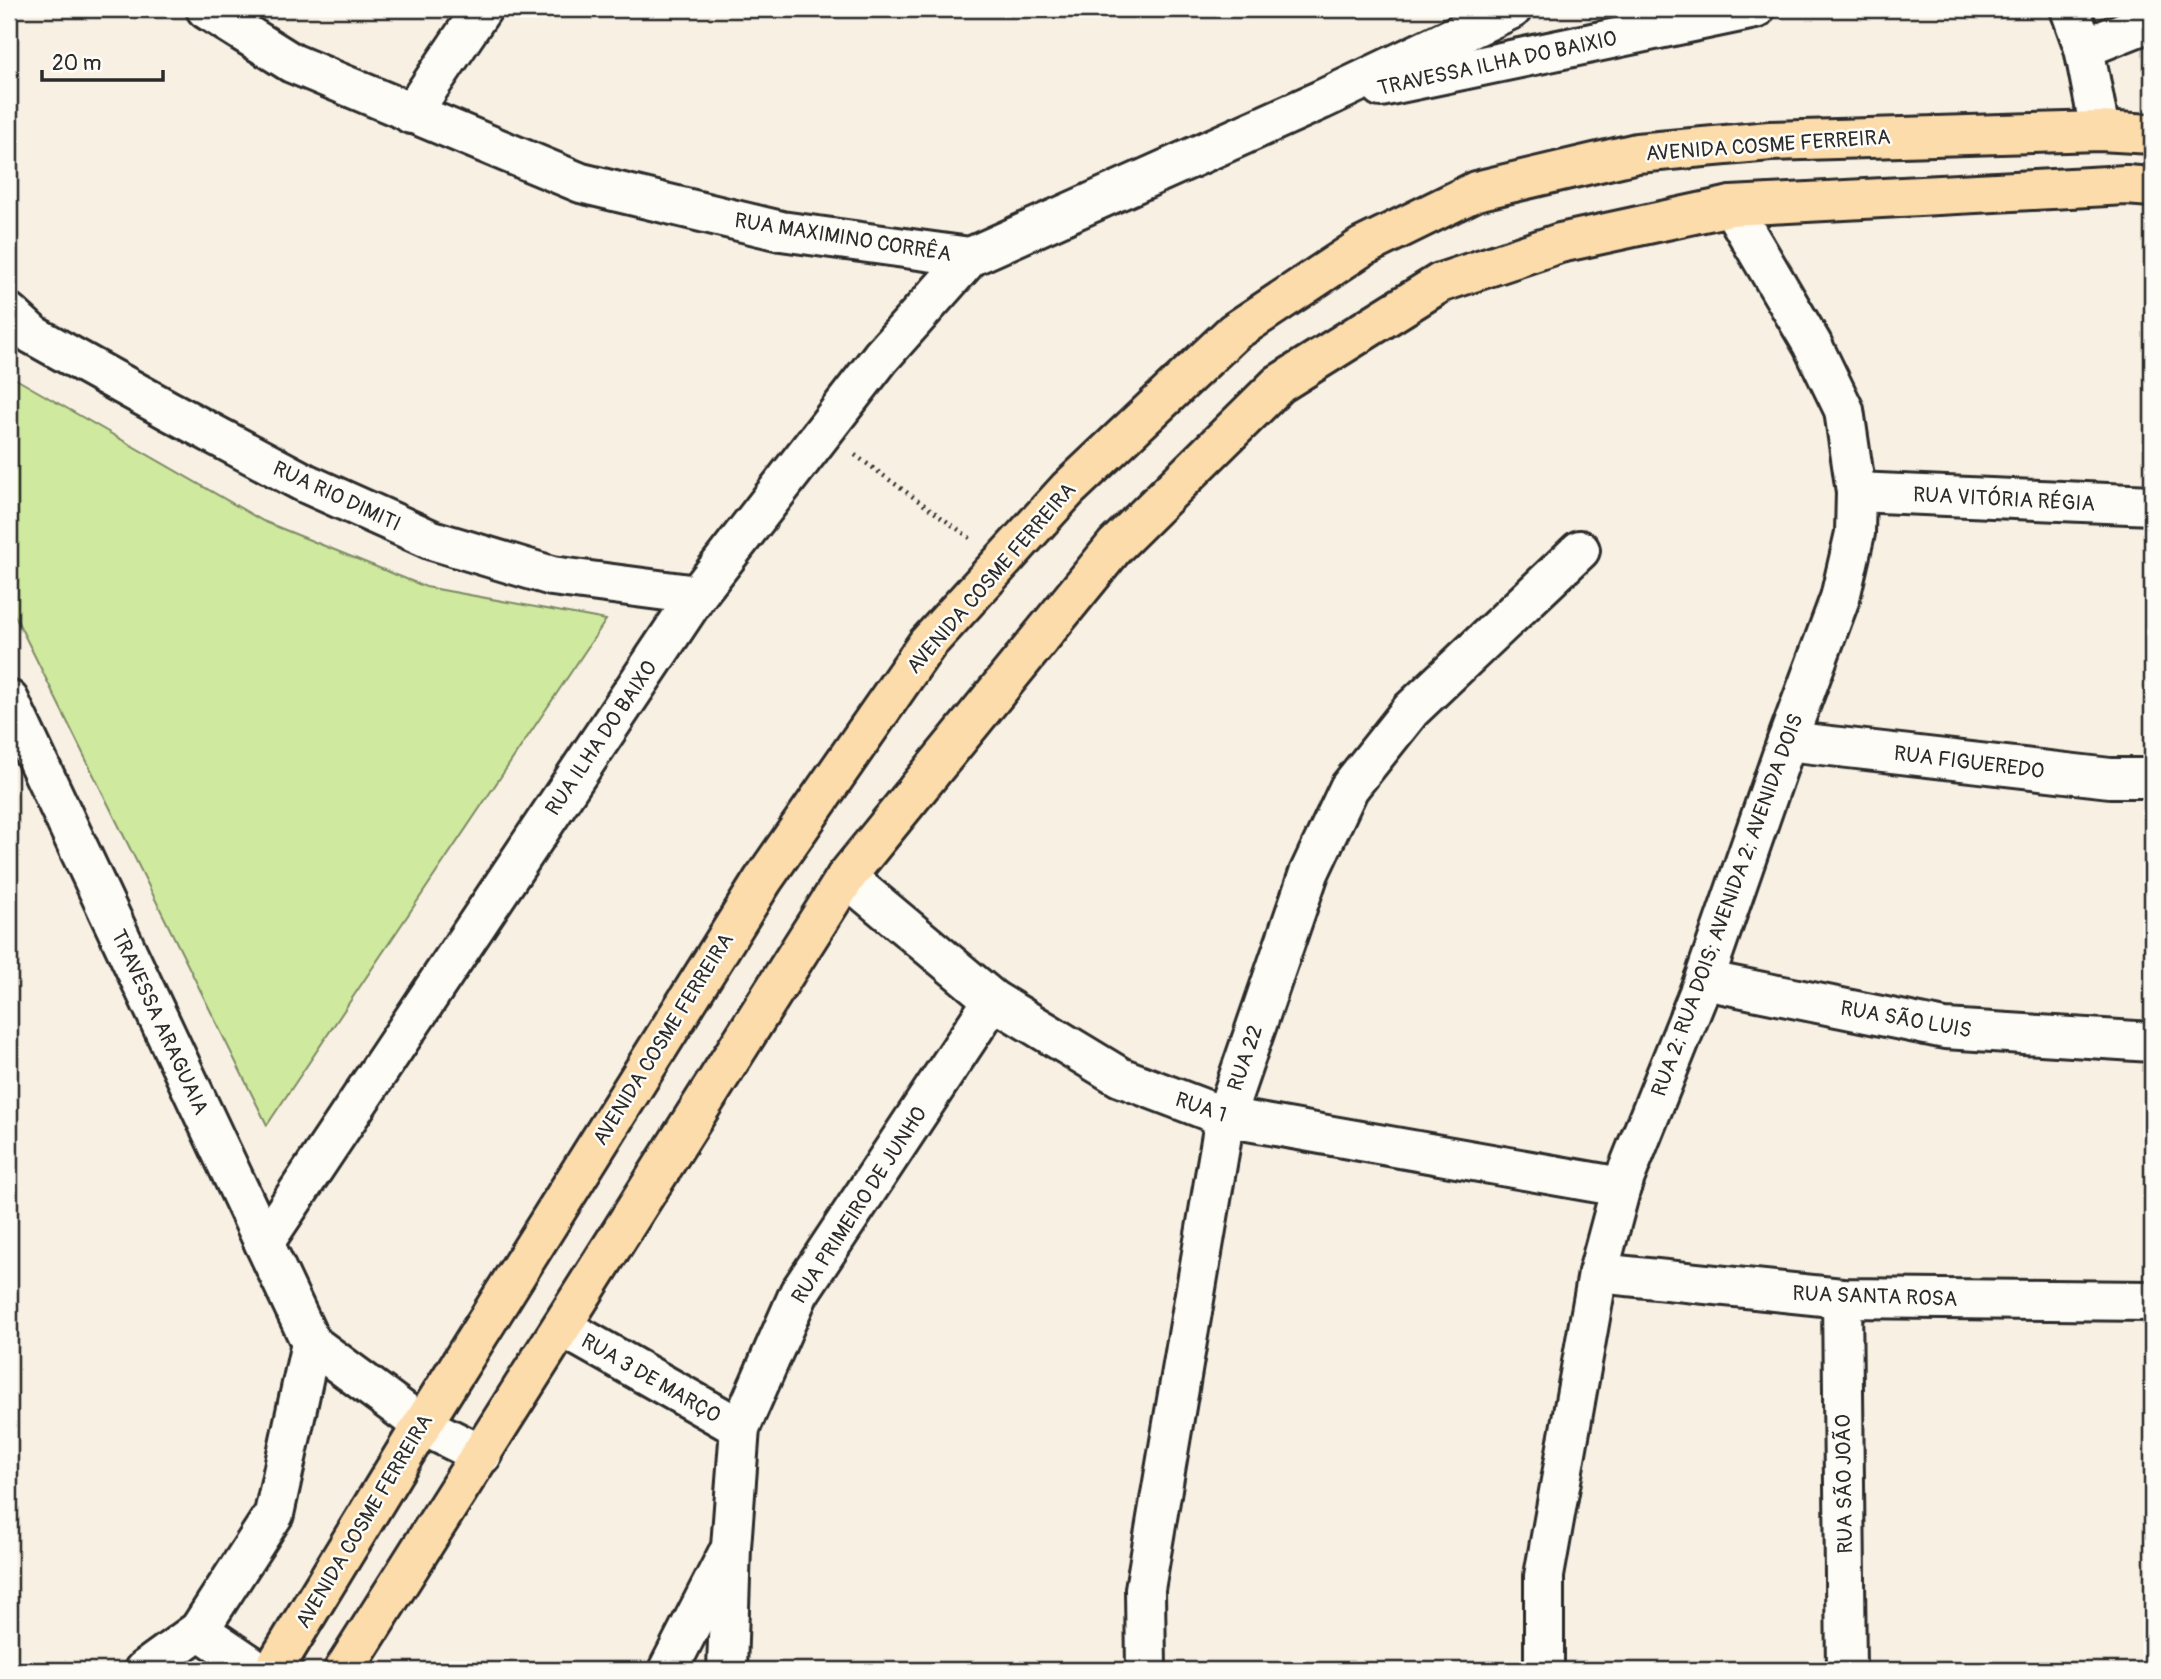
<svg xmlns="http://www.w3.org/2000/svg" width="2161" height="1679" viewBox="0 0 2161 1679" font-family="Pangolin,sans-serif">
	<rect width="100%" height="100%" fill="#f8f0e3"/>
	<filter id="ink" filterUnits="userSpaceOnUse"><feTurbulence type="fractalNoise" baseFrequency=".0143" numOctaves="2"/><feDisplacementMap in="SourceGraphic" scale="14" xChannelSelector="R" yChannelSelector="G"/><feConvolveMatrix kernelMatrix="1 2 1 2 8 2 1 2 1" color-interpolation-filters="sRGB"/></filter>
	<g filter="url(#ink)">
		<!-- green -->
		<polygon fill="#cfe99f" stroke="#7d8a65" stroke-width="2" points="9,375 263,521 426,587 606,620 267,1125 9,604"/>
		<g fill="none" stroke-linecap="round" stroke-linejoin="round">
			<!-- minor casing -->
			<g stroke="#2b2b2b" stroke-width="44">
				<g id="minor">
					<polyline points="206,9 292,63 581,183 781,231 970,257 1321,100 1512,9"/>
					<polyline points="2070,9 2084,48 2100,131"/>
					<polyline points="2084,48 2152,21"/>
					<polyline points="1381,87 1755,9"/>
					<polyline points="411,114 482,9"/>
					<polyline points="9,313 33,335 168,410 305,483 432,540 552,576 697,595"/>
					<polyline points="1856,492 2152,505"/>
					<polyline points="9,700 311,1343 422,1425 482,1455"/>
					<polyline points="1787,741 2110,778 2152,778"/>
					<polyline points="846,877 993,1000 1120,1077 1225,1117 1621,1187"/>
					<polyline points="1704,980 1945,1029 2152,1042"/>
					<polyline points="264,1243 697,595 881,357 970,257"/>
					<polyline points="1598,1273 1842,1298 2152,1301"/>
					<polyline points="1842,1298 1846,1670"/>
					<polyline points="562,1327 740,1428"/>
					<polyline points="199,1630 258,1670"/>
					<polyline points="144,1670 199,1630 274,1514 311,1343"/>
					<polyline points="668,1670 727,1555"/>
					<polyline points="727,1670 731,1547 740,1428 799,1293 993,1000"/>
					<polyline points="1146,1670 1145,1589 1225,1117 1309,873 1349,788 1411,710 1580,550"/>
					<polyline points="1544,1670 1544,1576 1598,1273 1621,1187 1704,980 1787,741 1840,598 1855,533 1856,492 1844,410 1812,344 1731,206"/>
				</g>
			</g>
			<!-- major casing -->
			<g stroke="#2b2b2b" stroke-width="44">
				<g id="major">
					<polyline points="273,1670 422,1425 763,880 927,644 1068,489 1234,332 1362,247 1476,191 1637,153 1770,141 2100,131 2152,134"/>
					<polyline points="344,1670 846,877 1115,546 1279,384 1440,283 1560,243 1731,206 2126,185 2152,187"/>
				</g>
			</g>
			<!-- path -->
			<polyline stroke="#2b2b2b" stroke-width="4.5" stroke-dasharray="2 5" stroke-linecap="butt" points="855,455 970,538"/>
			<!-- minor -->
			<use href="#minor" stroke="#fdfcf7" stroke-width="38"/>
			<!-- major -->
			<use href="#major" stroke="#fddcac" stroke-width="38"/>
		</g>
	</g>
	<g text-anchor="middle" stroke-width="5" stroke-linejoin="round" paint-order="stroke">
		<!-- street labels -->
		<g font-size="21" fill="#2b2b2b" stroke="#fdfcf7">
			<text transform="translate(1497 63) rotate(-12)" y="7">TRAVESSA ILHA DO BAIXIO</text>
			<text transform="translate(1768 145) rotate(-4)" y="7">AVENIDA COSME FERREIRA</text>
			<text transform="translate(843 237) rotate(9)" y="7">RUA MAXIMINO CORRÊA</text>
			<text transform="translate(337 496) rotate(25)" y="7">RUA RIO DIMITI</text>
			<text transform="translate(2004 499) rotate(3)" y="7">RUA VITÓRIA RÉGIA</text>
			<text transform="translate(991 578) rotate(-49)" y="7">AVENIDA COSME FERREIRA</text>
			<text transform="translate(601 738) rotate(-56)" y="7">RUA ILHA DO BAIXO</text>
			<text transform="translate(1969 762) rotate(7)" y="7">RUA FIGUEREDO</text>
			<text transform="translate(1727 905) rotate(-70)" y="7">RUA 2; RUA DOIS; AVENIDA 2; AVENIDA DOIS</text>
			<text transform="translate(1906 1019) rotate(10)" y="7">RUA SÃO LUIS</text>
			<text transform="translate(160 1022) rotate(65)" y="7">TRAVESSA ARAGUAIA</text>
			<text transform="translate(663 1039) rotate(-58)" y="7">AVENIDA COSME FERREIRA</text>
			<text transform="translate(1245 1058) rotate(-71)" y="7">RUA 22</text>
			<text transform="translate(1201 1107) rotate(19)" y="7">RUA 1</text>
			<text transform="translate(859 1205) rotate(-57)" y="7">RUA PRIMEIRO DE JUNHO</text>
			<text transform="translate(1875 1296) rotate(2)" y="7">RUA SANTA ROSA</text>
			<text transform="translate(651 1378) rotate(30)" y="7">RUA 3 DE MARÇO</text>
			<text transform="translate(1844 1484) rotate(-91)" y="7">RUA SÃO JOÃO</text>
			<text transform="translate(364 1521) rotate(-59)" y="7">AVENIDA COSME FERREIRA</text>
		</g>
	</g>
	<!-- margin -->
	<rect width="2161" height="1679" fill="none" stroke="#fdfcf7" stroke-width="35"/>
	<rect x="18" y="18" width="2126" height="1644" fill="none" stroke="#2b2b2b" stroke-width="2.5" filter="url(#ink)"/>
	<!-- scale -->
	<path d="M42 70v10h121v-10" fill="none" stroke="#2b2b2b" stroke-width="3.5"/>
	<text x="52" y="70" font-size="21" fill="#2b2b2b" stroke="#fdfcf7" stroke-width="5" paint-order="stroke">20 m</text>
</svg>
